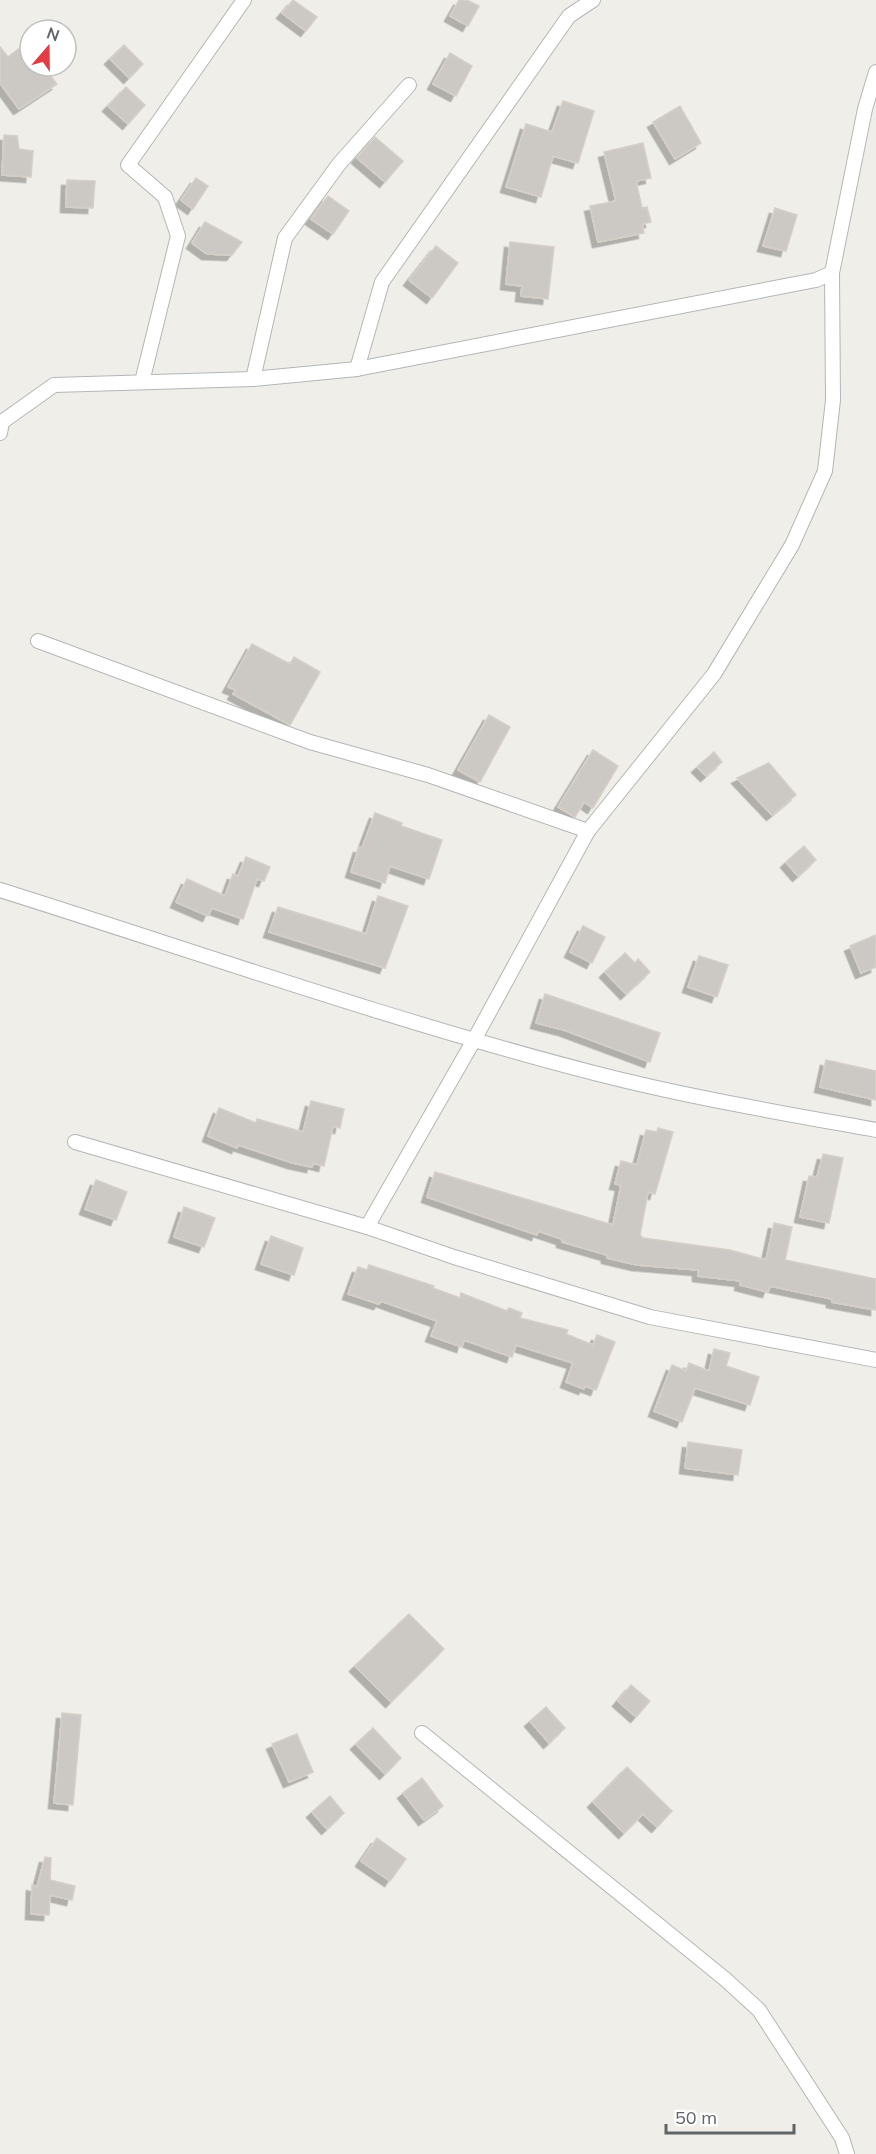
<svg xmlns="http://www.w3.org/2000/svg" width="876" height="2154" viewBox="0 0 876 2154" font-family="Mulish,sans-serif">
	<defs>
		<filter id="shadow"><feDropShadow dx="-5.5" dy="5.5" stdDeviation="0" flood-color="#0004"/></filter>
	</defs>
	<rect width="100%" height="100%" fill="#f0eee8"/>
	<!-- building -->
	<g fill="#ccc9c4" stroke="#d5cfc6" stroke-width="1.5" filter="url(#shadow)">
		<polygon points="293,0 317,17 306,31 282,13"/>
		<polygon points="459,0 467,0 479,6 468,26 450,16"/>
		<polygon points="30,40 30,66 43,66 57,84 19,109 0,83 0,47 8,57"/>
		<polygon points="124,45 143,64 129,78 110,59"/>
		<polygon points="450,53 472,66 456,96 433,84"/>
		<polygon points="126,87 145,105 128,124 108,106"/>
		<polygon points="563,101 594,111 578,163 553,156 541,197 506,187 526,124 552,132"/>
		<polygon points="680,106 701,143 675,159 653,122"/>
		<polygon points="4,135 17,136 19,149 33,151 31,177 2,175"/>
		<polygon points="375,137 403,161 385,182 357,158"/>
		<polygon points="643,143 651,178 636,181 642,208 647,207 651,222 642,224 644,233 598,242 590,206 616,201 604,152"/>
		<polygon points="196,178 208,186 193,209 181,200"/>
		<polygon points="67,180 95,181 93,208 66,207"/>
		<polygon points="328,196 349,211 333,234 311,219"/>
		<polygon points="775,208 797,215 786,251 763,246"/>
		<polygon points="205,222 242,242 232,255 207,254 192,243"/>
		<polygon points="510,242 554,247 548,299 521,296 522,286 506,284"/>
		<polygon points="436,246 458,263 432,298 409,280"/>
		<polygon points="252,644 290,664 294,657 320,672 290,725 233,694 236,690 228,687"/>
		<polygon points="489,715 510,727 480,782 458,770"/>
		<polygon points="593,750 618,766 593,808 584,802 575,817 558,807"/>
		<polygon points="714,752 722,762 706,776 697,767"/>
		<polygon points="769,763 796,795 772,815 737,778"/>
		<polygon points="375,813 402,823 401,826 442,840 429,879 390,866 385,883 351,872 359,847 362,848"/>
		<polygon points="804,846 816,860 798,876 786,862"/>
		<polygon points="246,857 270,867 264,881 257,879 243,919 212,908 208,916 176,902 187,879 225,896 233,874 238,876"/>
		<polygon points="378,896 408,906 385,968 269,932 278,907 366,934"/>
		<polygon points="583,926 605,937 592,963 570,952"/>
		<polygon points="876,935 876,967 861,973 850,946"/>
		<polygon points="625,953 635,963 638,959 650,972 626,994 605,972"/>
		<polygon points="699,956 728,965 717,997 688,987"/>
		<polygon points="545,994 660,1033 650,1062 564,1030 536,1023"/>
		<polygon points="826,1060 876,1071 876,1100 820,1087"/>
		<polygon points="311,1101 344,1109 340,1128 333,1126 324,1166 313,1163 312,1167 293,1163 238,1145 237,1148 208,1136 219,1108 256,1123 257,1119 303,1132"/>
		<polygon points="658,1128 673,1132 655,1194 648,1192 640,1235 643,1238 730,1250 766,1260 774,1223 792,1227 785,1260 876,1279 876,1310 832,1302 832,1299 770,1286 768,1292 740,1285 741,1281 698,1276 698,1270 637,1265 607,1258 607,1255 562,1242 562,1239 538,1231 537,1235 427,1197 435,1172 613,1225 621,1185 615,1184 621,1161 637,1165 646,1130 657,1132"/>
		<polygon points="823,1154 843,1158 829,1223 800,1217 809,1176 817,1177"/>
		<polygon points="96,1180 127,1192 116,1220 85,1209"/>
		<polygon points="184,1207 215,1218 204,1247 174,1237"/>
		<polygon points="271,1236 303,1248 294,1275 261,1264"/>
		<polygon points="369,1265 434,1286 433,1288 460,1298 461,1293 507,1311 509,1308 522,1313 520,1318 568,1330 566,1334 593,1345 597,1335 615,1342 596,1390 585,1386 584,1389 566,1382 573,1363 516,1345 512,1357 464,1340 462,1347 431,1336 437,1321 381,1301 379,1304 348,1294 358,1267 367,1270"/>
		<polygon points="714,1349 730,1353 726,1366 759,1377 750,1405 695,1388 682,1422 654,1411 672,1365 686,1371 689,1363 709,1371"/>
		<polygon points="688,1442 742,1450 738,1475 685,1468"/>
		<polygon points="409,1614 444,1649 391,1702 355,1666"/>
		<polygon points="631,1685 650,1701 636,1717 618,1701"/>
		<polygon points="546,1707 565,1728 549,1743 530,1721"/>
		<polygon points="62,1713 81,1715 73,1805 54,1803"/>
		<polygon points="373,1728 401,1758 385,1774 356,1744"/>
		<polygon points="297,1734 313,1772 289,1782 272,1744"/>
		<polygon points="627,1767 672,1811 657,1827 643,1814 624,1833 593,1802"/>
		<polygon points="422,1778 443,1806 424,1820 403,1793"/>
		<polygon points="330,1796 344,1813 327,1829 312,1812"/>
		<polygon points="377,1838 406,1859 390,1881 361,1861"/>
		<polygon points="45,1857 51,1858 50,1880 75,1886 72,1900 50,1895 49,1915 31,1914 32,1885 37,1887"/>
	</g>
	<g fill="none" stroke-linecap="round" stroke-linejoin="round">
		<!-- minor casing -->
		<g stroke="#b3b6b9" stroke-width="16">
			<g id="minor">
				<polyline points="357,369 382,282 569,16 593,0"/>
				<polyline points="253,379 285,238 339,164 409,85"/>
				<polyline points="142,382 178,236 165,197 128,165 244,0"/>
				<polyline points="0,433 2,422 54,385 253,379 357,369 816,280 832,273 865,109 876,72"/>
				<polyline points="38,641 310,742 428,775 588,831"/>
				<path d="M0,890C197,952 393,1021 594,1073C687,1097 782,1113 876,1130"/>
				<polyline points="75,1142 367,1227 454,1257 650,1317 876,1360"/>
				<polyline points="367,1227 474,1040 588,831 714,674 792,545 825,471 833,400 832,273"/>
				<polyline points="422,1733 725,1979 759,2010 842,2138 847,2154"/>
			</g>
		</g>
		<!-- minor -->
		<use href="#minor" stroke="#fff" stroke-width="14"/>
	</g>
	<!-- north arrow -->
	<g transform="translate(48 48) rotate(20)"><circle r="28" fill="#ffffff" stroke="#bfc1c2" stroke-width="1.5"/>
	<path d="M0-4.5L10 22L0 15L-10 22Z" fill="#e23c46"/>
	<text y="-9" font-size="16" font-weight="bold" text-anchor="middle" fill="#5f6467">N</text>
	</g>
	<!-- scale -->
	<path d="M666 2124v9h128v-9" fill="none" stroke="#5f6467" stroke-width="3"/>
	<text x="675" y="2124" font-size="18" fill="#5f6467" stroke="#ffffff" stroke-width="4.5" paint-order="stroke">50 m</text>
</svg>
